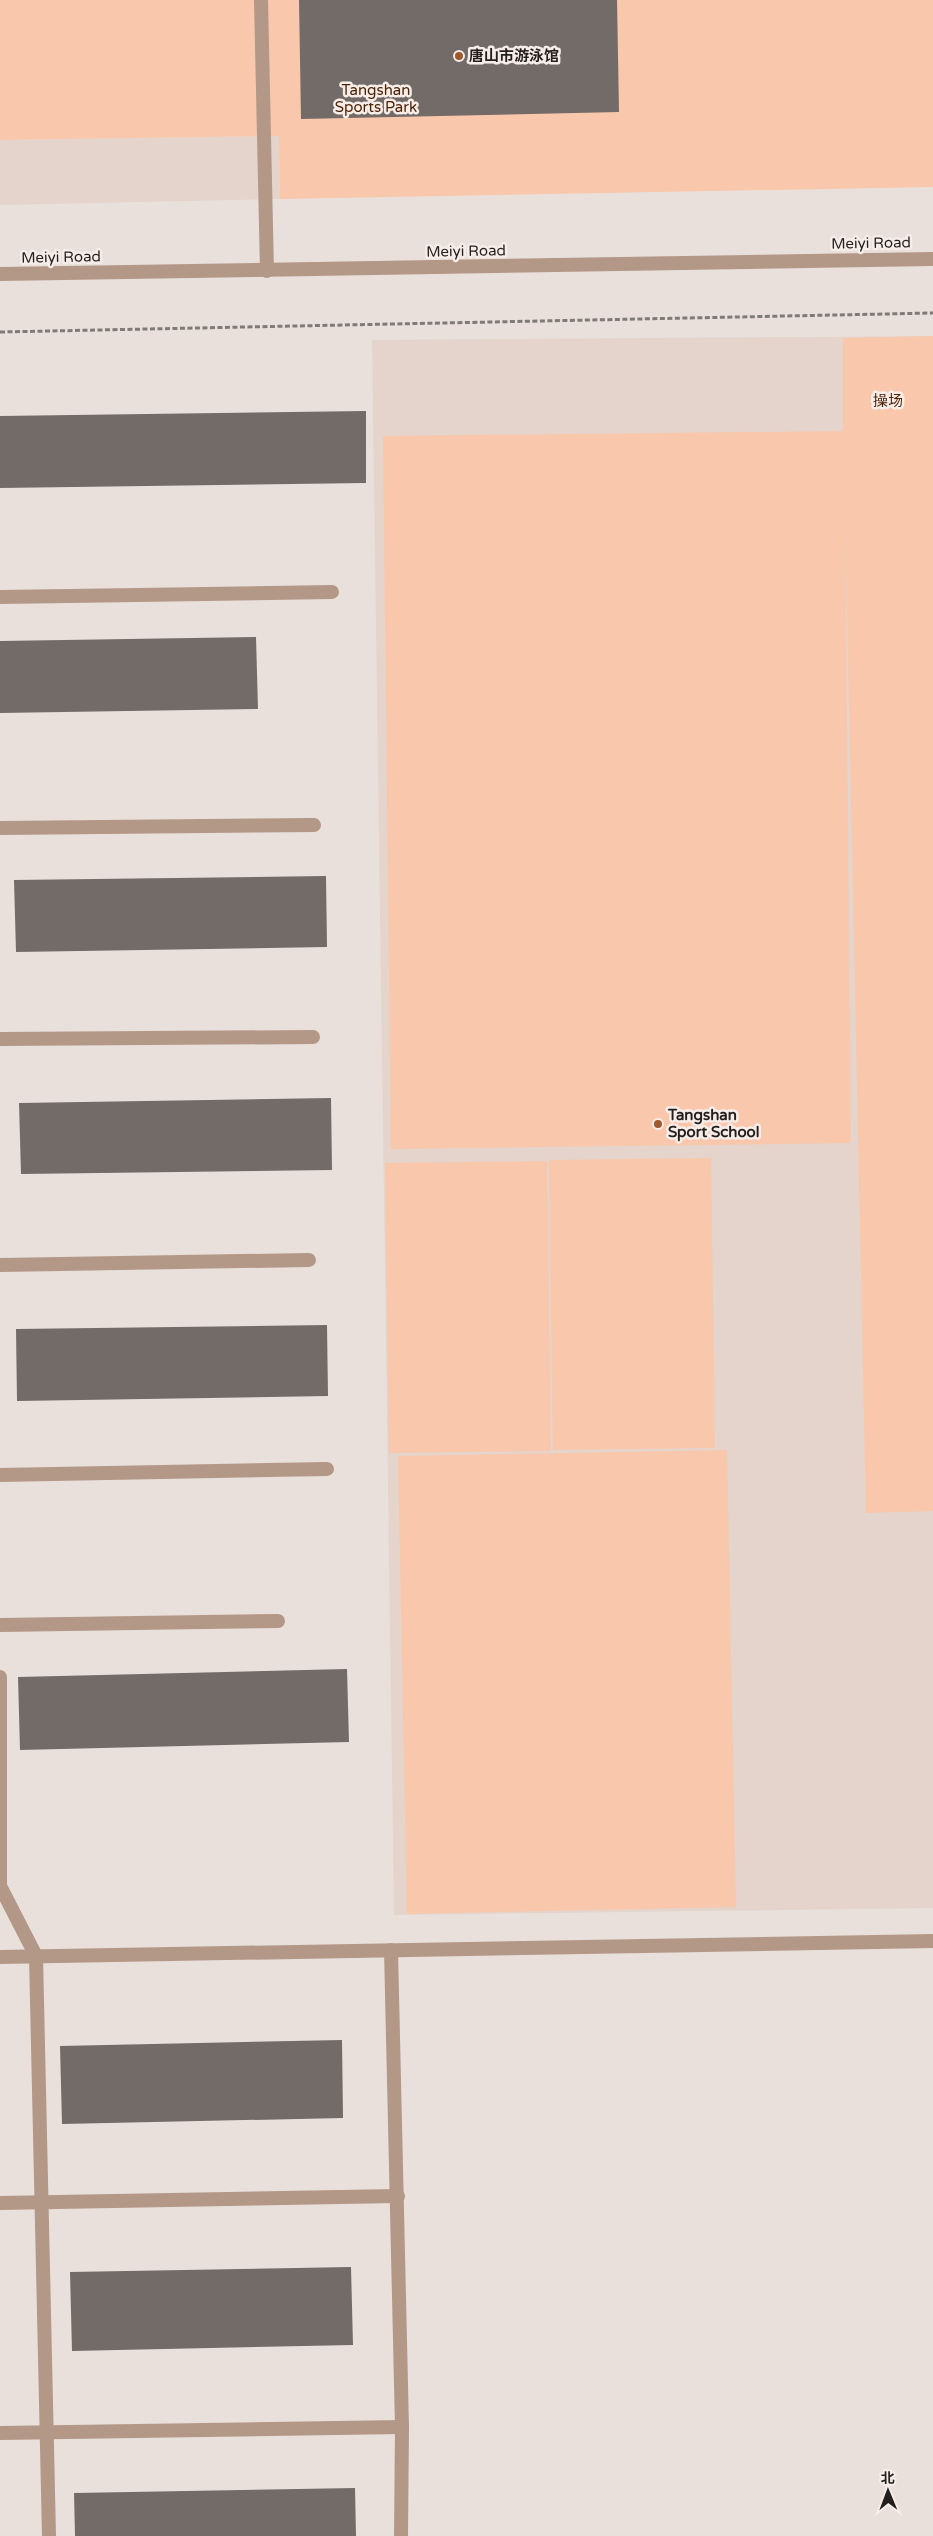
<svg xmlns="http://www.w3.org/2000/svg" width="933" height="2536" viewBox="0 0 933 2536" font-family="'Varela Round','Noto Sans SC',sans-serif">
	<rect width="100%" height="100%" fill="#e9e0db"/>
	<!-- built -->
	<g fill="#e4d4cb">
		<polygon points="279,136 280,199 0,205 0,140"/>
		<polygon points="933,336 933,1908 394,1915 372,340"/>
	</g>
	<!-- green -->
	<g fill="#f8c7ac">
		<polygon points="0,0 933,0 933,187 280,199 279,136 0,140"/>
		<polygon points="933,336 933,1511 866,1513 845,513 851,1143 391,1149 383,436 843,431 843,338"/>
		<polygon points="711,1158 715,1448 553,1450 549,1160"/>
		<polygon points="547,1161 551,1451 389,1453 385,1163"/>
		<polygon points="727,1450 736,1907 407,1914 398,1456"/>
	</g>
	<!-- building -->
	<g fill="#736b67">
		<polygon points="299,0 617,0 619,112 301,119"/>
		<polygon points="366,411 366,483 0,488 0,416"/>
		<polygon points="256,637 258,709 0,713 0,641"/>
		<polygon points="326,876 327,947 16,952 14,880"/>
		<polygon points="331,1098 332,1170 21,1174 19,1103"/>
		<polygon points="327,1325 328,1396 17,1401 16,1329"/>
		<polygon points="347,1669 349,1742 20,1750 18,1677"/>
		<polygon points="342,2040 343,2118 62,2124 60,2046"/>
		<polygon points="351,2267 353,2345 72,2351 70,2272"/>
		<polygon points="355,2488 356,2536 75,2536 74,2493"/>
	</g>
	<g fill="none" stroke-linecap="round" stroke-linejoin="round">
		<!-- path -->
		<polyline stroke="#807a77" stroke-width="3" stroke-dasharray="5 2.5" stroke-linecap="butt" points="0,332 933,313"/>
		<!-- service -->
		<g stroke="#b39787" stroke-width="14">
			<polyline points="261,0 267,271"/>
			<polyline points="0,597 332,592"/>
			<polyline points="0,828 314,825"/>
			<polyline points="0,1039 313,1037"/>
			<polyline points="0,1265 309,1260"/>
			<polyline points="0,1475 327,1469"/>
			<polyline points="0,1625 278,1621"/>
			<polyline points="0,1677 0,1886 36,1956 49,2536"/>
			<polyline points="391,1950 402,2427 401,2536"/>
			<polyline points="0,2203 398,2196"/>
			<polyline points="0,2433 402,2427"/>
		</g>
		<!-- minor -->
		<polyline stroke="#b39787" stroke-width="14" points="0,1957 933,1941"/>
		<!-- tertiary -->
		<polyline stroke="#b39787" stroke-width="14" points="0,274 933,259"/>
	</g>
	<!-- markers -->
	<g fill="#9e592d" stroke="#f7ede8" stroke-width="2">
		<circle cx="459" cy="56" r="5"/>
		<circle cx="658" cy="1124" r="5"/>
	</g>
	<g text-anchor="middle" stroke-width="5" stroke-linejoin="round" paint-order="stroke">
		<!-- poi labels -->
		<g font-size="15" font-weight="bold" fill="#221f1d" stroke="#f7ede8" text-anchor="start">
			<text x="469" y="61">唐山市游泳馆</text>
			<text x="668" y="1120">Tangshan<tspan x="668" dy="17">Sport School</tspan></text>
		</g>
		<!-- park labels -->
		<g font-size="15" fill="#4c2307" stroke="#f7ede8">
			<text x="376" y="95">Tangshan<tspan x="376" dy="17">Sports Park</tspan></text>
			<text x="888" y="406">操场</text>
		</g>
		<!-- street labels -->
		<g font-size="15" fill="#221f1d" stroke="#f7ede8">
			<text transform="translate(871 243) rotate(-1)" y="5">Meiyi Road</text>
			<text transform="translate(466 251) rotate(-1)" y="5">Meiyi Road</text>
			<text transform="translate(61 257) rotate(-1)" y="5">Meiyi Road</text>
		</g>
	</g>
	<!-- north arrow -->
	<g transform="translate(888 2491) rotate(359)" stroke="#f7ede8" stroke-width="4" paint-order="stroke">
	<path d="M0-4L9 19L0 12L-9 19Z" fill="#221f1d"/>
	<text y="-8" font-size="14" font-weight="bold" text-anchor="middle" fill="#221f1d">北</text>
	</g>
</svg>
